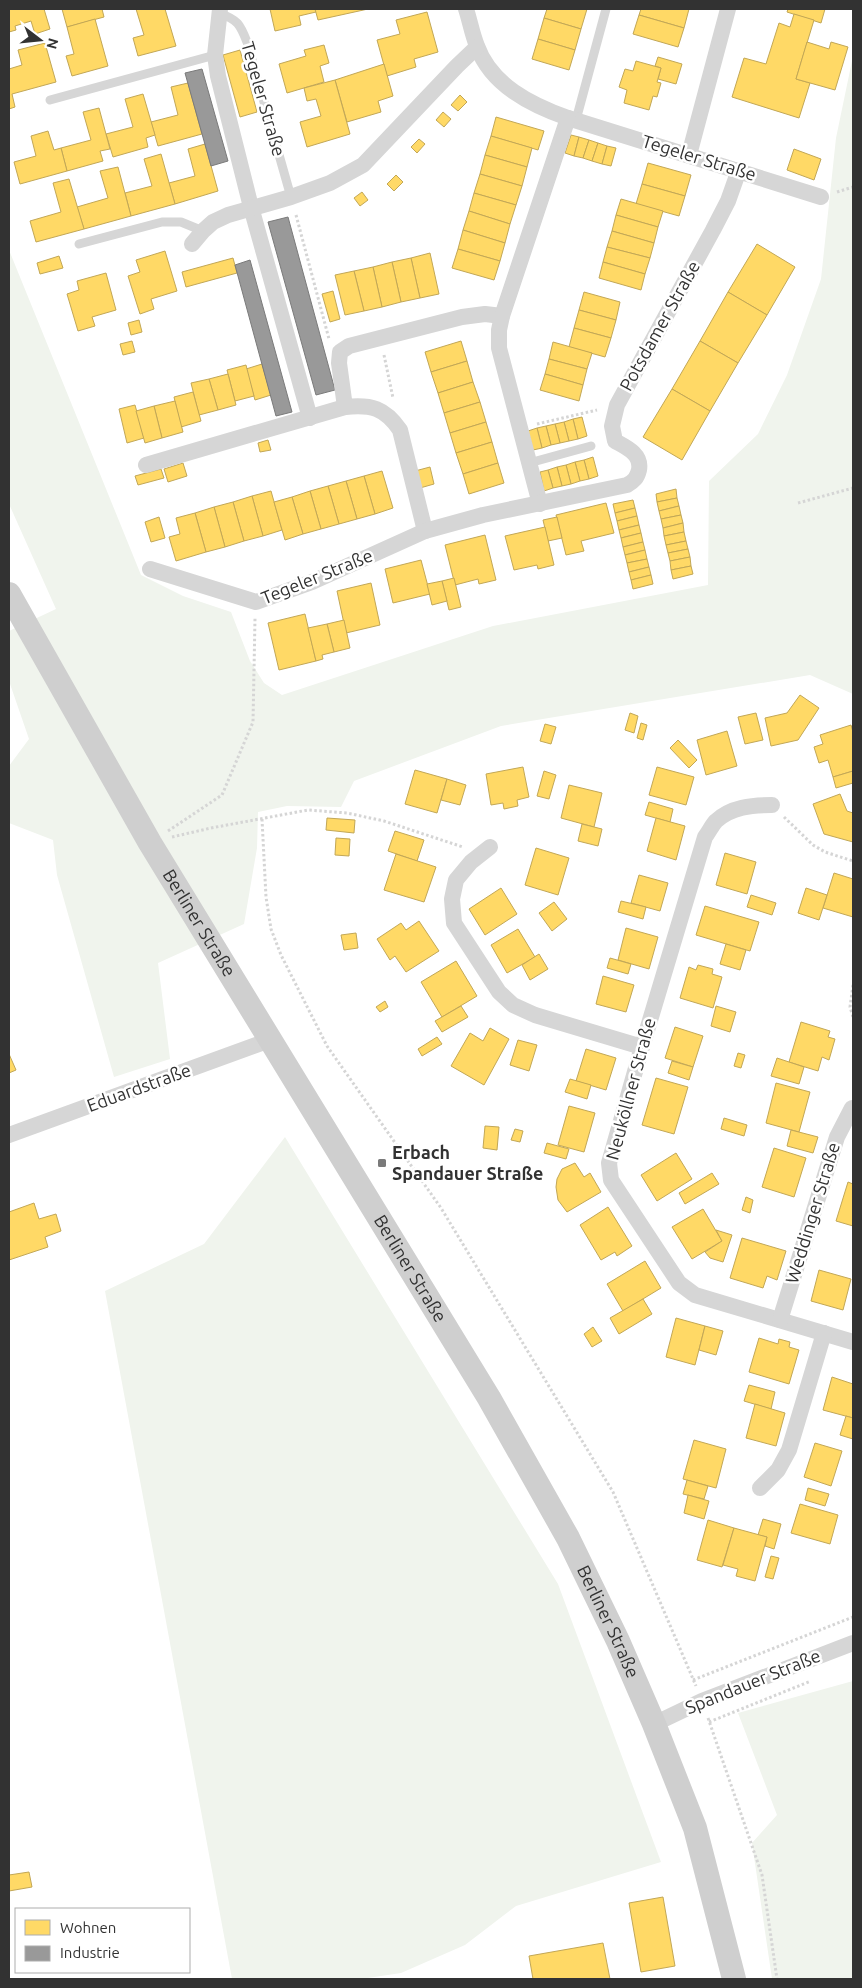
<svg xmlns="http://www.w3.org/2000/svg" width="862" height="1988" viewBox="0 0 862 1988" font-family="Ubuntu,sans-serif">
	<rect width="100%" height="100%" fill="#fff"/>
	<!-- green -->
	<g fill="#f0f4ed">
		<polygon points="853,56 853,694 810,675 501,726 354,781 341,807 287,806 258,812 257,848 244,924 158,963 170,1059 114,1077 57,875 53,840 9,823 9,766 29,739 9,681 9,631 56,609 9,504 9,250 141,575 183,596 231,612 250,661 264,683 282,695 493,626 708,585 709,481 758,434 787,375 821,279 836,138"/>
		<polygon points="285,1137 558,1584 661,1862 516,1906 465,1945 401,1973 361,1979 232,1979 105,1291 204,1244"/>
		<polygon points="853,1681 853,1979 772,1979 752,1843 777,1815 738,1713"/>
	</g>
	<!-- homes -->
	<g fill="#ffd966" stroke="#c2a756">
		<polygon points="9,9 44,9 50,29 35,34 31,21 15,26 16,30 9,32"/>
		<polygon points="62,9 102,9 104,17 67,27"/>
		<polygon points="136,9 165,9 176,46 138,56 133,38 144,35"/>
		<polygon points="270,9 315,9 316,12 299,16 301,25 275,31"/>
		<polygon points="315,9 368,9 318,20"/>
		<polygon points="547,9 587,9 581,29 544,18"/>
		<polygon points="641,9 689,9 684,28 639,15"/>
		<polygon points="788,9 825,9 821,23 787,12"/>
		<polygon points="427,12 438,52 414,59 416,67 387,76 377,40 400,34 396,20"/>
		<polygon points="794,14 814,20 796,79 810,83 799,118 732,97 744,58 766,64 779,23 790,27"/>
		<polygon points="639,15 684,28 678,47 633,34"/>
		<polygon points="544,18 581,29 575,50 538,39"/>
		<polygon points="95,19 108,66 72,76 66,56 74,54 67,27"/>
		<polygon points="538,39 575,50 569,70 532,59"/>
		<polygon points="807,42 829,49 831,42 848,47 835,90 796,79"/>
		<polygon points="45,43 56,82 12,94 15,107 9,109 9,69 22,65 18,50"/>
		<polygon points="324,45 329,63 320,66 324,82 287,93 279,64 306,56 304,50"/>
		<polygon points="240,50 257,112 240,117 223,55"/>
		<polygon points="658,57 682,64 676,84 658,79 661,68 655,66"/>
		<polygon points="636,61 661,68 657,82 661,83 657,97 653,96 649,110 624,103 627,90 619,87 625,69 633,71"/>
		<polygon points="384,64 393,96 378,101 381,112 347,122 335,80"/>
		<polygon points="335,80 350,134 307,147 300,122 321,116 316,99 307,101 304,88"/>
		<polygon points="188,83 202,134 158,146 151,122 178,115 171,87"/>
		<polygon points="143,94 155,135 146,138 148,147 113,157 106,134 133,127 125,99"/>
		<polygon points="460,95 467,102 458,111 451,105"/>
		<polygon points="99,108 110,149 100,151 103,161 67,171 61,148 91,140 83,112"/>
		<polygon points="443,112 451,119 444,127 436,120"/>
		<polygon points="496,117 544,131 538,150 491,136"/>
		<polygon points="48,131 54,150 61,148 67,171 20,184 14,162 36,156 31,136"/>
		<polygon points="571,135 579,137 574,156 565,153"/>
		<polygon points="491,136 532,148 527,167 485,155"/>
		<polygon points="579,137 589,140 583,158 574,156"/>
		<polygon points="419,139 425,144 417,153 411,147"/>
		<polygon points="589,140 598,143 592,161 583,158"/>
		<polygon points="598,143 607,146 602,164 592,161"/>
		<polygon points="205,144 218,191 175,204 169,183 195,176 188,149"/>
		<polygon points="607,146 616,148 611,166 602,164"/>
		<polygon points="794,149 821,159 814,180 787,170"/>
		<polygon points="161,154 175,204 131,216 125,193 152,186 144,159"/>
		<polygon points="485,155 527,167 522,186 480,174"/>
		<polygon points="648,163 691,175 685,196 642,184"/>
		<polygon points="118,167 131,216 84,229 77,207 108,198 100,171"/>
		<polygon points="480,174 522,186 516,205 474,193"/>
		<polygon points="396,175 403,182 394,191 387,184"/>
		<polygon points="69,179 84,229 36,242 30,221 61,212 53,183"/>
		<polygon points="642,184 685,196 679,216 636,204"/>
		<polygon points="362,192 368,200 360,206 354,198"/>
		<polygon points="474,193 516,205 510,224 469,211"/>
		<polygon points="621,199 663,211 658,227 616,215"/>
		<polygon points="469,211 510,224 505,243 463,230"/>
		<polygon points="616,215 658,227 654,243 612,231"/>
		<polygon points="463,230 505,243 500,261 458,249"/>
		<polygon points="612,231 654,243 650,258 607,247"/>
		<polygon points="757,244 795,267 767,315 728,292"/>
		<polygon points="607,247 650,258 645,274 603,262"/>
		<polygon points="458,249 500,261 494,280 452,268"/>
		<polygon points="165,251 177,291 151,299 154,309 140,314 128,276 140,272 136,260"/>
		<polygon points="430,253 439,294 420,298 411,258"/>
		<polygon points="59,256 63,268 40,274 37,263"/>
		<polygon points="233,258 237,273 186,287 182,272"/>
		<polygon points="411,258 420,298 401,302 392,262"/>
		<polygon points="392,262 401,302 382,307 373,267"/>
		<polygon points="603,262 645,274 641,290 599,278"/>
		<polygon points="373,267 382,307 364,311 354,271"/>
		<polygon points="354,271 364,311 345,315 335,275"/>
		<polygon points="106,273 116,310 92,317 95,326 78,331 67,294 79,290 77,281"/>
		<polygon points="333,291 340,319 330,322 322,294"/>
		<polygon points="584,292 620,302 616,320 579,310"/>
		<polygon points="728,292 767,315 738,363 700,341"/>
		<polygon points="579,310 616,320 611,338 574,328"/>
		<polygon points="139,320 142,332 131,335 128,323"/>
		<polygon points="574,328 611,338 605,357 569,347"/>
		<polygon points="132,341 135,352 123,355 120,344"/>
		<polygon points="461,341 467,361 431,372 425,352"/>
		<polygon points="700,341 738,363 710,411 672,389"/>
		<polygon points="553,342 592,353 587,369 549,359"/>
		<polygon points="549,359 587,369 583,385 545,374"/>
		<polygon points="467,361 473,382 438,393 431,372"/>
		<polygon points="262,364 271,395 255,400 246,369"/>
		<polygon points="246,365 254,396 235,401 227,370"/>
		<polygon points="228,374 236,405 218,410 209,379"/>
		<polygon points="545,374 583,385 579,401 540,390"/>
		<polygon points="209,379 218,410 199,415 191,383"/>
		<polygon points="473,382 480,402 444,413 438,393"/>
		<polygon points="672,389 710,411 682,460 643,437"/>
		<polygon points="193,392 201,421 181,427 174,397"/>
		<polygon points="175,401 183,432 162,438 154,406"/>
		<polygon points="480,402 486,422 450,433 444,413"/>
		<polygon points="135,405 144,438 127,443 119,409"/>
		<polygon points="154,406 162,438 145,443 136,411"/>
		<polygon points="582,417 587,436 578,439 573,419"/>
		<polygon points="573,419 578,439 569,441 564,422"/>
		<polygon points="486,422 492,442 456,453 450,433"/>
		<polygon points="564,422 569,441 560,443 555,424"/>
		<polygon points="555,424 560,443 551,445 546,426"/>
		<polygon points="546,426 551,445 542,448 537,428"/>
		<polygon points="537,428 542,448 533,450 528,431"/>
		<polygon points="268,440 271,450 260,452 258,443"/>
		<polygon points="492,442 498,463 463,474 456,453"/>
		<polygon points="593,457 598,476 589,479 584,460"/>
		<polygon points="584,460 589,479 580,481 575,462"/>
		<polygon points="575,462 580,481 571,484 566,465"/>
		<polygon points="183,463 187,476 168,482 164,469"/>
		<polygon points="498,463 504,483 469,494 463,474"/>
		<polygon points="566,465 571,484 562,486 557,467"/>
		<polygon points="430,467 434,484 420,488 415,471"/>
		<polygon points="557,467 562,486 553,488 548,470"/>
		<polygon points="161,469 164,478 138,485 135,476"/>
		<polygon points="548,470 553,488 544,491 540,472"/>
		<polygon points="382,471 393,508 375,514 364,476"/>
		<polygon points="364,476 375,514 357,519 346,481"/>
		<polygon points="346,481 357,519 339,524 328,486"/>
		<polygon points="328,486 339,524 321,529 310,491"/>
		<polygon points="676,489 677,498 657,502 656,494"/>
		<polygon points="271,491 282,530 263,536 252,496"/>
		<polygon points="310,491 321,529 303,534 292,497"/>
		<polygon points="252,496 263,536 244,541 233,502"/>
		<polygon points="292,497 303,534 285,540 274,502"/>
		<polygon points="677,498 679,506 659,511 657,502"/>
		<polygon points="633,500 635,508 615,513 613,504"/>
		<polygon points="233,502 244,541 225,547 214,507"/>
		<polygon points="606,503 614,533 581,541 584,551 566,555 556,515"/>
		<polygon points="679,506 681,515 661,519 659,511"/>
		<polygon points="214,507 225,547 206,552 195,513"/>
		<polygon points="635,508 637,516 617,521 615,513"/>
		<polygon points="195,513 206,552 176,561 169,537 180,534 176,518"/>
		<polygon points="681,515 683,523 663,528 661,519"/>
		<polygon points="637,516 639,525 619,530 617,521"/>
		<polygon points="159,517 165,538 151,542 145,522"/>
		<polygon points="557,517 562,538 548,541 543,520"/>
		<polygon points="683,523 684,532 664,536 663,528"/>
		<polygon points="639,525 641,533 621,538 619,530"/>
		<polygon points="545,527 554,565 538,569 537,565 514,570 505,536"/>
		<polygon points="684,532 686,541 666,545 664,536"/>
		<polygon points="641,533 643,542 623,547 621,538"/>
		<polygon points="485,535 496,580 479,584 478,579 455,585 445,545"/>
		<polygon points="686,541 688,549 668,553 666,545"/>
		<polygon points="643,542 645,550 625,555 623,547"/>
		<polygon points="688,549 690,557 670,561 668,553"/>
		<polygon points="645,550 647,559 627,563 625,555"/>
		<polygon points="690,557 691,566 671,570 670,561"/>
		<polygon points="647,559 649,567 629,572 627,563"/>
		<polygon points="421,560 430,594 393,603 385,569"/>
		<polygon points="691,566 693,574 673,579 671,570"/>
		<polygon points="649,567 651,575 631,580 629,572"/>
		<polygon points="651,575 653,584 633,589 631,580"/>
		<polygon points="454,578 461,607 449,610 442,581"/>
		<polygon points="442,581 447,601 432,605 427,584"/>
		<polygon points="371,583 380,625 346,633 337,591"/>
		<polygon points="305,614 316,661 279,670 268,623"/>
		<polygon points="344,620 350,648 334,652 327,624"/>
		<polygon points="327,624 334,652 322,655 323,659 316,661 308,628"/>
		<polygon points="800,695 819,708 798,740 771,746 765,718 787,713"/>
		<polygon points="630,713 638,716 634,733 625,730"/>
		<polygon points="756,713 763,740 745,744 738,717"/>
		<polygon points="641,723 647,725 643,740 637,738"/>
		<polygon points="545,724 556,727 551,744 540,741"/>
		<polygon points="851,725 853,732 853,771 833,777 828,760 819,763 814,747 823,744 820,735"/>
		<polygon points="727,731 737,766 706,775 697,740"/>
		<polygon points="678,740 697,760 689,768 670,748"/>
		<polygon points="523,767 529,797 517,800 518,806 504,809 503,803 491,805 486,774"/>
		<polygon points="657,767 694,777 686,805 649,795"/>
		<polygon points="415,770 447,779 437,813 405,804"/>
		<polygon points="544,771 556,775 549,799 537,796"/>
		<polygon points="853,771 853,783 836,788 833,777"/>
		<polygon points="447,779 466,785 460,805 441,800"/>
		<polygon points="569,785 602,793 594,827 561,818"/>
		<polygon points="840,794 847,811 853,813 853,842 824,834 813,804"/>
		<polygon points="649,802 673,809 670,822 645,815"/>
		<polygon points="327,818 355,820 354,833 326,830"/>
		<polygon points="656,818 685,826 676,860 647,851"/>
		<polygon points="582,824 602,829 598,846 578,841"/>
		<polygon points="395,831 424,840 417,861 388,851"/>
		<polygon points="336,838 350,839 349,856 335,855"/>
		<polygon points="536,848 569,858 558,895 525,885"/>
		<polygon points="725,853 756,862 747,894 716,885"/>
		<polygon points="396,854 436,867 424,902 384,890"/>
		<polygon points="834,873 853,879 853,917 823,908"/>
		<polygon points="639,875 668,883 660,911 631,903"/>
		<polygon points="501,888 517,914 485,935 469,909"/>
		<polygon points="806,888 827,895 819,920 798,913"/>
		<polygon points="751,895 776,903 772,915 747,907"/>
		<polygon points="621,901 646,907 643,919 618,912"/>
		<polygon points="554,902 567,919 552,931 539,913"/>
		<polygon points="705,906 759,922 750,951 696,935"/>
		<polygon points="419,921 439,951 406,972 395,956 390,960 377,939 401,923 406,930"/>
		<polygon points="626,928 658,937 649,969 618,960"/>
		<polygon points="518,929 535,957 507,973 491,945"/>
		<polygon points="356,933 358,948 344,950 341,935"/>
		<polygon points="726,944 746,950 740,970 720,964"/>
		<polygon points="539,954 548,969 530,980 522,965"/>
		<polygon points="610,958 631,964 628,974 607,968"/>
		<polygon points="456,961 477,996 442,1017 421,982"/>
		<polygon points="698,965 713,969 712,974 722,977 713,1008 680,998 689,967 696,970"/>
		<polygon points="603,976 634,985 626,1012 596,1004"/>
		<polygon points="385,1001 388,1007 380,1012 376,1007"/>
		<polygon points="461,1006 468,1017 442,1032 435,1021"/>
		<polygon points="716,1006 736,1012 730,1032 711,1026"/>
		<polygon points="801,1022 830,1031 828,1037 835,1039 829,1060 822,1057 818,1071 789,1062"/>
		<polygon points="675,1027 703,1036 693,1067 665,1058"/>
		<polygon points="490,1028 509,1039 484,1085 451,1066 470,1033 483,1041"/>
		<polygon points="437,1037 442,1044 422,1056 418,1049"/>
		<polygon points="518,1040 537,1045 529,1071 510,1065"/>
		<polygon points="586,1049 616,1058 606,1090 576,1081"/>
		<polygon points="738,1053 745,1055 741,1068 734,1066"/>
		<polygon points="9,1054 16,1070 9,1073"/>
		<polygon points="777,1058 804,1067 799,1084 771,1076"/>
		<polygon points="672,1061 693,1067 689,1080 668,1073"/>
		<polygon points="656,1078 688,1087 674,1134 642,1125"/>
		<polygon points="570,1079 591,1085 587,1099 565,1092"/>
		<polygon points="776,1083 810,1092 799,1132 766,1123"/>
		<polygon points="569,1106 595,1113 584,1152 558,1145"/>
		<polygon points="724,1118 747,1125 744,1136 721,1129"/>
		<polygon points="485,1126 499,1127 497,1150 483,1148"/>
		<polygon points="515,1129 523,1131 520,1142 511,1140"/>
		<polygon points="791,1130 818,1137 813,1153 787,1146"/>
		<polygon points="547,1143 569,1149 566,1159 544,1153"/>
		<polygon points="774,1148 806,1158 794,1197 762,1187"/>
		<polygon points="676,1153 692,1179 657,1201 641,1175"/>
		<polygon points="575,1163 584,1177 590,1173 601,1192 567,1212 558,1200 556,1187 557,1179 562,1169"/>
		<polygon points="712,1173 719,1184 685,1204 679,1193"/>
		<polygon points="848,1182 853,1184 853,1226 836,1221"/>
		<polygon points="746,1197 753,1200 750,1213 742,1210"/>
		<polygon points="34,1203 39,1219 56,1214 61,1231 45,1237 48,1247 9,1260 9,1212"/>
		<polygon points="608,1207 632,1246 617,1256 615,1252 601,1260 580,1225"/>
		<polygon points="703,1209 722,1241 692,1259 672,1227"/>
		<polygon points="716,1230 732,1235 723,1262 710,1258 705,1252 722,1241"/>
		<polygon points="742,1238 786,1251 777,1280 767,1276 763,1288 730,1278"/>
		<polygon points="645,1261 661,1288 623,1311 607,1284"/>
		<polygon points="819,1270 851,1279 843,1310 811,1301"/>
		<polygon points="643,1299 652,1314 619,1334 610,1318"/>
		<polygon points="676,1318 705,1326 695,1365 666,1357"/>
		<polygon points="705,1326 723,1331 716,1355 699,1350"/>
		<polygon points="593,1327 602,1341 592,1347 584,1334"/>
		<polygon points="759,1338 778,1344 779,1339 790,1342 789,1347 799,1350 789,1384 749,1372"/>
		<polygon points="832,1377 853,1384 853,1418 823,1410"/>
		<polygon points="749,1385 775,1392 771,1409 744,1401"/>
		<polygon points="755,1404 785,1413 776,1446 746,1438"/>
		<polygon points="846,1416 853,1418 853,1439 840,1435"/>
		<polygon points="694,1440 726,1449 716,1488 683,1479"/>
		<polygon points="815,1443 842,1451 831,1486 804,1477"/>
		<polygon points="687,1480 708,1486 704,1499 683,1494"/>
		<polygon points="808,1488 829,1494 825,1506 805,1500"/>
		<polygon points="688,1495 709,1501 704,1519 684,1513"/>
		<polygon points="800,1504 838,1515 830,1544 791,1533"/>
		<polygon points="763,1519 781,1524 774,1549 765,1546 767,1537 758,1535"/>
		<polygon points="708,1520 734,1528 722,1567 697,1560"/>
		<polygon points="734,1528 767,1537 755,1581 736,1576 738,1569 723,1565"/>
		<polygon points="771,1556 779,1558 773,1579 765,1577"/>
		<polygon points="29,1872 32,1887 9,1891 9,1875"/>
		<polygon points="663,1897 675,1966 641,1972 629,1903"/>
		<polygon points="603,1943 610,1979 533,1979 529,1956"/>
	</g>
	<!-- industry -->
	<g fill="#999" stroke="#7a7a7a">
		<polygon points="202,69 228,161 211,166 185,73"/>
		<polygon points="288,217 335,390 316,395 268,222"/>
		<polygon points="250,260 292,412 276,416 235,265"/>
	</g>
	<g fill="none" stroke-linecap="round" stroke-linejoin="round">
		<!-- path -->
		<g stroke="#d5d5d5" stroke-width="3" stroke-dasharray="2.5 2.5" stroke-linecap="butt">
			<polyline points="837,192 853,187"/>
			<polyline points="296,215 329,339"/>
			<polyline points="384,355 393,398"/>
			<polyline points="537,424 597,410"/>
			<polyline points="798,503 853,488"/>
			<polyline points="784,817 813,845 825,852 853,861"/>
			<polyline points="262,819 266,897 271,929 281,955 327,1046 441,1208 613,1492 696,1686"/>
			<polyline points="168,831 222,795 253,722 255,618"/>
			<polyline points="172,837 211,828 308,810 347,813 384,821 463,847"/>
			<polyline points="853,985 850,1007 853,1017"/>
			<polyline points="693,1680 853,1617"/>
			<polyline points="708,1718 762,1875 777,1979"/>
			<polyline points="709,1722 811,1681"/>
		</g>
		<!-- lane -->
		<g stroke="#d6d6d6" stroke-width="9">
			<path d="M219,13C238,20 240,24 247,42L291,197"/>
			<polyline points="50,100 215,55"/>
			<polyline points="576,120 606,9"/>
			<polyline points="79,244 162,222 181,222 203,231"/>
			<polyline points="529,463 591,446"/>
		</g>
		<!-- street -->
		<g stroke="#d6d6d6" stroke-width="16">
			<polyline points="220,9 215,55 218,76 251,207 310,418"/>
			<path d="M466,9C470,21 472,34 477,46C491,85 531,105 568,118L821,197"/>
			<polyline points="689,155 728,9"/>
			<polyline points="192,244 203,231 213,222 228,215 291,197 330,183 363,165 457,66 477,47"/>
			<polyline points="345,407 339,363 340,352 349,346 462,317 485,314 502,316"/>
			<path d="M146,465L345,407C371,404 385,408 400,430L425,531"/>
			<polyline points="540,504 499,348 499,330 502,316 568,118"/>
			<path d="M150,569L256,602L312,582L425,531L483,515L627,485C634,481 637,478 639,470C642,454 626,447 615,441L612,426L617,405L713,230L728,201L739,170"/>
			<path d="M772,805C752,805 731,807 716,821C712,825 709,832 705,837L642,1047L609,1163L611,1180L679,1283L695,1295L853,1342"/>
			<polyline points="490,847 471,862 456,880 452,899 454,923 499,992 513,1005 535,1015 642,1047"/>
			<polyline points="9,1135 270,1040"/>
			<polyline points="780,1320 837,1137 852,1108"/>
			<polyline points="760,1488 778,1470 789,1450 824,1333"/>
			<polyline points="654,1724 702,1701 853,1643"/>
		</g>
		<!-- secondary -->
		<path stroke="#cfcfcf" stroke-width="24" id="s1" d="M9,594L150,843L489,1398L568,1538L618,1641L654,1724L695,1828L734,1979"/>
	</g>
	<!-- markers -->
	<rect fill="#7a7a7a" stroke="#fff" stroke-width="2" x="377" y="1158" width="10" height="10" rx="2.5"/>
	<g text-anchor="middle" stroke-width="5" stroke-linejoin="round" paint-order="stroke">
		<!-- street labels -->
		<g font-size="18" fill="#323232" stroke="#fff">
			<text transform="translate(263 99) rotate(74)" y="6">Tegeler Straße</text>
			<text transform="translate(699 158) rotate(17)" y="6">Tegeler Straße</text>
			<text transform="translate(660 326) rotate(-61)" y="6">Potsdamer Straße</text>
			<text transform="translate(317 577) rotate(-22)" y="6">Tegeler Straße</text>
			<text dy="6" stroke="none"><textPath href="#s1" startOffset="380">Berliner Straße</textPath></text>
			<text transform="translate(139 1088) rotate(-20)" y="6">Eduardstraße</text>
			<text transform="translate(631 1089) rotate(-75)" y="6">Neuköllner Straße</text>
			<text transform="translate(813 1213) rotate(-73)" y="6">Weddinger Straße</text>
			<text dy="6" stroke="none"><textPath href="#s1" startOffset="785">Berliner Straße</textPath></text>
			<text dy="6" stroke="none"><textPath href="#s1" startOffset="1190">Berliner Straße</textPath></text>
			<text transform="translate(753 1682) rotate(-22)" y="6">Spandauer Straße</text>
		</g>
		<!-- poi labels -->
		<g font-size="18" font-weight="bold" fill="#323232" stroke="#fff" text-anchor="start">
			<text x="392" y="1159">Erbach<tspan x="392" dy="21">Spandauer Straße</tspan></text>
		</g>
	</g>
	<!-- border -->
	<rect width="862" height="1988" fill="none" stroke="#323232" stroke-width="20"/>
	<!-- legend -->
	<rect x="15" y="1908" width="175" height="65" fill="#ffffff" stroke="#adadad"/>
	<rect x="25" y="1920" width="25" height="15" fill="#ffd966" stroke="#adadad"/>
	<text x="60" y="1933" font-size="15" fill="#323232">Wohnen</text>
	<rect x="25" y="1946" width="25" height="15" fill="#999999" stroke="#adadad"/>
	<text x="60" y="1958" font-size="15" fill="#323232">Industrie</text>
	<!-- north arrow -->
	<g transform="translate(40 40) rotate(106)" stroke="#ffffff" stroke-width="4" paint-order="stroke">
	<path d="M0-4L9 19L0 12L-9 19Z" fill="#323232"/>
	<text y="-8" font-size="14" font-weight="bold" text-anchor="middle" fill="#323232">N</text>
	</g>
</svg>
